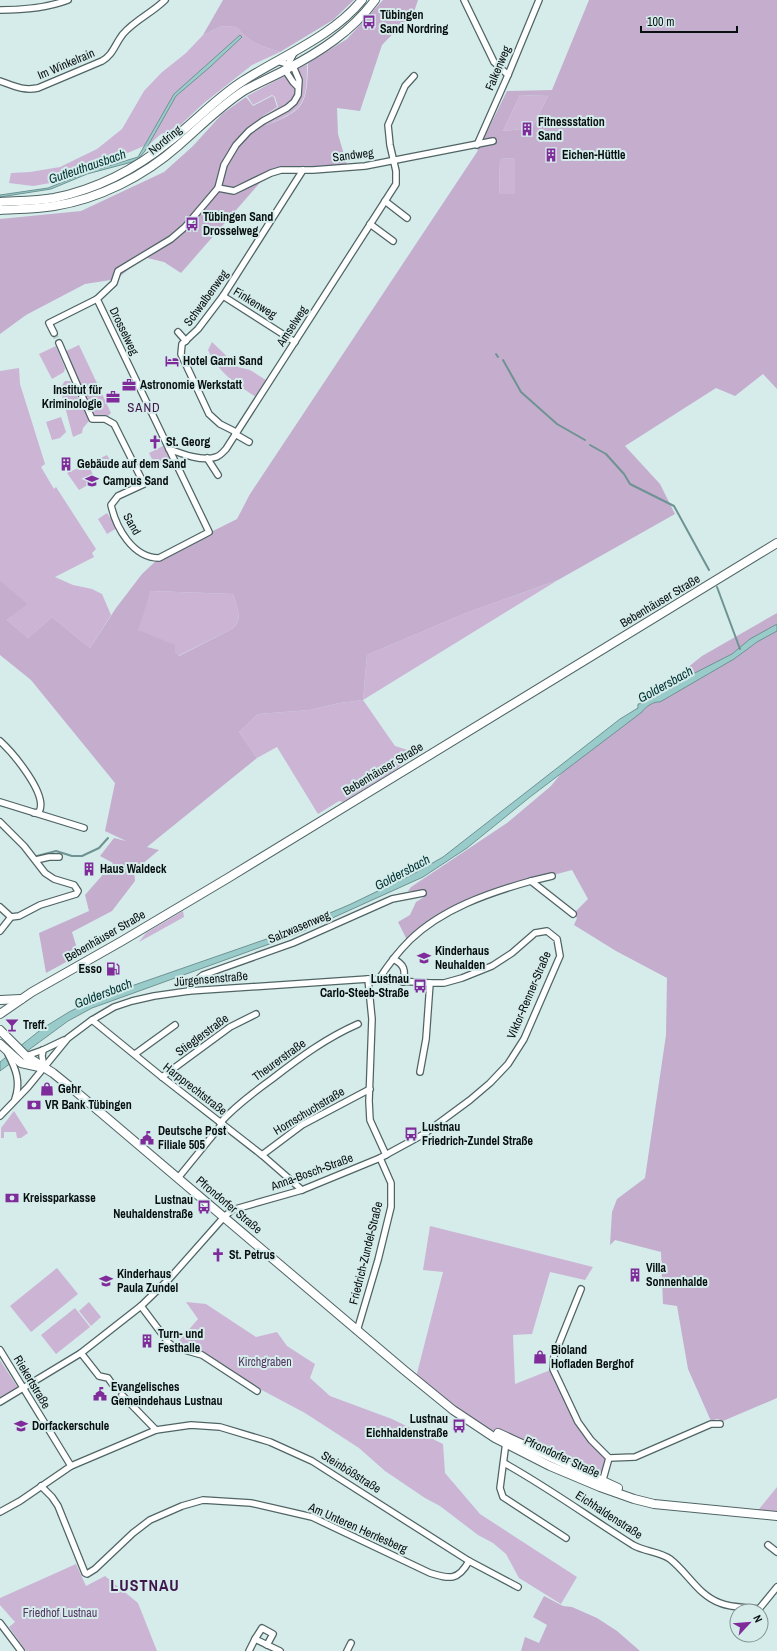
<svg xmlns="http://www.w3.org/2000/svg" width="777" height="1651" viewBox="0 0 777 1651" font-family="'Archivo Narrow',sans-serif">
	<rect width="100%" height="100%" fill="#d5eceb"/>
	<!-- green -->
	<g fill="#ccb4d5">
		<path d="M222,26L236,27C252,44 258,45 280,52L252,65L204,103L174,131L161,134L151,143L62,181L33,186L9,183L11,173L30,172L60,167L97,149L122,129L144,91L161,73L186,53L203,35Z"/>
		<path d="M307,64C307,103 305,109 267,125L264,116L278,107L275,97L272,95L253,105L247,96Z"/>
		<polygon points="520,95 548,96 532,128 503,131"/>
		<polygon points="515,158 515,194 499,195 500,159"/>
		<path d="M212,342L238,367L250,370L269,382L259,399C238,385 219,374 208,350Z"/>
		<polygon points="79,345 111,413 105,419 92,419 64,352"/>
		<polygon points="56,346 65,368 64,372 52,379 39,354"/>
		<polygon points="19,368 20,384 45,464 41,467 54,489 56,487 96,549 92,553 94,557 55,577 73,585 92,589 102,594 111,615 90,648 52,617 28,638 7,620 26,604 0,580 0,371"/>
		<polygon points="65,381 70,381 89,421 83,428 82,433 73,437 60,388"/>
		<polygon points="61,417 66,432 60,438 52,440 46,422"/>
		<polygon points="167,444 175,461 157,470 149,453"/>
		<polygon points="107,455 110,460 91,470 95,481 79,490 67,473"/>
		<polygon points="107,513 117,528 107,534 98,519"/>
		<polygon points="558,580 363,700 395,746 414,752 397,769 343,802 339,801 318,814 277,747 257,758 239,732 258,714 310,710 339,703 363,700 367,655 466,613"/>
		<path d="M151,591L233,594C237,607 244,620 232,629L178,656L175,652L137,630Z"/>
		<polygon points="183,911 184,917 139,942 146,933"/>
		<polygon points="14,1111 28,1133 21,1138 17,1138 16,1132 4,1132 4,1138 1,1138 1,1128"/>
		<polygon points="430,1226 593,1267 585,1280 550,1272 532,1334 513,1335 515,1384 553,1369 578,1422 609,1458 600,1487 506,1443 415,1381 443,1272 423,1270"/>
		<polygon points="57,1268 78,1294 31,1332 10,1306"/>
		<polygon points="89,1302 101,1317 91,1326 79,1311"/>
		<polygon points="186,1302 206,1304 256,1337 277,1332 287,1346 315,1364 310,1378 330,1396 392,1419 443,1444 445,1473 480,1514 577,1577 561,1604 519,1578 506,1554 493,1543 478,1535 440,1506 425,1498 385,1471 359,1448 305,1413 258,1388 212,1361 174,1347 198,1319"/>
		<polygon points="75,1308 90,1327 56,1354 41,1335"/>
		<polygon points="0,1360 18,1388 0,1399"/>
		<polygon points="777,1487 777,1516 755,1514"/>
		<polygon points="76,1564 86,1586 105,1576 138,1603 157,1651 26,1651 9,1627 15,1622 0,1605 0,1598"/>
	</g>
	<!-- forest -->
	<g fill="#c5adce" fill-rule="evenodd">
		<path d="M223,0H354L333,20L280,52C258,45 252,44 236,27L222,26L203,35Z"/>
		<path d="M383,0H418L414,12L382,45L360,111L337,108L338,134L347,165L282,167L272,169L181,273L164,262L143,257L117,279L85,284L26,315L0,334V219L81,211L164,172L193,146L222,114L246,97L253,106L272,96L274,97L277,107L263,116L267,125C306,110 307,103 308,63L347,39Z"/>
		<path d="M589,0H777V389L763,374L735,396L716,388L625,446L660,484L675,514L558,580L466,613L367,655L363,700L339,703L310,710L258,714L239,732L257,758L147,847L159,850L134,871L135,881L112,911L72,932L79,955L46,973L39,933L89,911L85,895L113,863L100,856L114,838L126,841L105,831L115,783L31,680L0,655V580L27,604L7,620L28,638L52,617L90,648L116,608L142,574L159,558L237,519L250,494L477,152L507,91L552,90ZM520,95L548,96L532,128L503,131ZM515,158V194H499L500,159ZM151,591L233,594C237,607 244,620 232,629L179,656L175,652V645L138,630Z"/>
		<polygon points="777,613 777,1398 723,1421 717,1419 711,1421 688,1369 677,1306 663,1304 661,1252 615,1240 610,1245 612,1212 617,1199 645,1178 666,1035 667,978 616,951 574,925 577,918 573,914 588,899 572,870 531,881 456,908 408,942 398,922 410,915 416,902 424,897 422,891 418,892 408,891 411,887 507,823 551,786 572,760 702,656"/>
		<polygon points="544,1596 563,1606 572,1607 597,1618 617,1631 640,1651 521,1651 525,1637 539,1643 547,1625 533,1617"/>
	</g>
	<!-- water -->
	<g fill="#99cbca" stroke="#6e9392">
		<polygon points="240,35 242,37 210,67 176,96 145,151 138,159 132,162 87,174 51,189 0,197 0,195 48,188 85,173 138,157 174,94"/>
		<path d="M777,624V631L757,642L734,659L660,702C654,701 645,707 642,712L530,797L467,848L423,877L297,934L92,1008L68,1021L0,1071V1062L43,1028L69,1012L83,1005L120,990L281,934L351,904L415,873L443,857L620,719L638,708V704L644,703L681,680L732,654L750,639Z"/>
	</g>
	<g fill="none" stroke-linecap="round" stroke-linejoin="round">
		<!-- stream -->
		<g stroke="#6e9392" stroke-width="2">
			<polyline points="496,354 498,357"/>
			<polyline points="503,360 521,392 557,424 585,440"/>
			<polyline points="590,445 606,454 624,474 630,484 674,506 709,570"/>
			<polyline points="717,587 740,649"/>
			<polyline points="37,856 56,851 72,856 82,856 99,848 108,838"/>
		</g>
		<!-- street-tunnel -->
		<polyline stroke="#b6cbca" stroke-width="5.5" stroke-dasharray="5.5 3" stroke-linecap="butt" points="54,333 59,343"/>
		<!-- street casing -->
		<g stroke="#506464" stroke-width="8">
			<g id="street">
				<polyline points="464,0 494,62 508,75"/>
				<path d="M0,10C23,10 47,8 68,0"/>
				<polyline points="295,51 285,70 293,82 297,86"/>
				<path d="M0,81C14,86 23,91 38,88L102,61C113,55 115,44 123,34C135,20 152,13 165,0"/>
				<polyline points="477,145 508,75 539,0"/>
				<polyline points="218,188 234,191 271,173 281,170 313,170 365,166 493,141"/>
				<polyline points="385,201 407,218"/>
				<polyline points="370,224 393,241"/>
				<polyline points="223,296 295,342"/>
				<polyline points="178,332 186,341"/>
				<polyline points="54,333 49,323 97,299"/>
				<path d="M59,343L92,419H105L114,424L144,484L118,496L111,505C116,528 133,558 159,558L209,532L97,299L114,283L118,271L171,239L185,227L218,188L224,165L236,145L249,131L263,121L287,108L294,102L298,95L299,80L293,66L277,61"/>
				<polyline points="236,432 220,424 209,414 181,354 182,344 198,329 223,296 303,170"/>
				<polyline points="235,434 249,442"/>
				<path d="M169,449C182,454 203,462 216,457C220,456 223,452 226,449L396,184V171L390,145L388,125L405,86L414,76"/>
				<polyline points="207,458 218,475"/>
				<path d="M0,741C12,752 49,795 39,812L34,813"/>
				<polyline points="0,802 84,828"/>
				<polyline points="0,822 24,846 45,873 54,879 74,885 78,891 76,894 40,905 19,916 11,917 0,931"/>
				<polyline points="36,860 49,857 59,857"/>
				<polyline points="531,881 552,876"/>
				<polyline points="0,907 11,917"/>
				<path d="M393,959C404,964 406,970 403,982"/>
				<polyline points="368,979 372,1019 369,1101 370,1120 386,1155"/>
				<path d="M379,979C388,965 398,952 410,940C442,909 488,893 531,881L573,914"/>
				<polyline points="189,991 192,984 203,975 293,943 392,899 423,893"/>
				<polyline points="92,1020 162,1077 262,1155 302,1190"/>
				<polyline points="43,1050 42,1056 44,1067"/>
				<path d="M8,1054C16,1069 21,1082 15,1099"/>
				<polyline points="135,1054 175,1025"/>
				<polyline points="26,1056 43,1050 64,1040"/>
				<polyline points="420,1072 426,1039 430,983"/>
				<polyline points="162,1077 230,1027 256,1014"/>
				<polyline points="0,1116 28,1087 68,1038 92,1020 114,1007 132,1001 154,996 189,991 368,979 430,983 444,983 462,978 492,966 512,953 535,933 547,931 557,939 560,956 524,1039 508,1064 490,1083 470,1100 424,1134 380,1158 302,1190 232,1210 224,1217 170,1278 141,1306 81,1353 0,1402"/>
				<path d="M220,1123C235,1106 254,1092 272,1079C299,1058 326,1038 358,1024"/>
				<polyline points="262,1155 302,1125 370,1089"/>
				<polyline points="178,1178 222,1124"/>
				<polyline points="581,1289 554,1356 553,1369 578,1422 591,1440 609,1458 602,1483"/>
				<polyline points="141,1306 168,1342 174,1347 202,1355 257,1391"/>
				<polyline points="357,1331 378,1260 391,1207 391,1183 380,1158"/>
				<polyline points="0,1350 71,1466"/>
				<polyline points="81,1353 99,1376 108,1378 115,1388"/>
				<polyline points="122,1395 156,1430"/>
				<polyline points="506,1442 500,1488 503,1497 566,1538"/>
				<polyline points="609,1458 635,1457 711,1424 720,1424"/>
				<path d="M504,1463C549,1488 590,1518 633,1545C645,1552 659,1551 670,1559C688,1573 698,1595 720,1603C732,1608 746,1607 759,1609L777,1587"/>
				<path d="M41,1486L52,1497L58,1506L85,1573L87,1574L95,1569L133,1533L150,1520L182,1506L203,1500L251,1503L312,1517L430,1573C450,1579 458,1581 469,1561"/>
				<polyline points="0,1512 20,1501 71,1466 156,1430 191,1425 220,1427 270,1442 312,1461 469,1561 518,1587"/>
				<polyline points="768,1545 777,1552"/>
				<polyline points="0,1623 21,1651"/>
				<polyline points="255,1639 262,1628 273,1634 267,1645"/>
				<polyline points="249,1651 255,1639 280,1651"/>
				<polyline points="347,1651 351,1643"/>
			</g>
		</g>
		<!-- secondary casing -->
		<g stroke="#506464" stroke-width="10">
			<g id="secondary">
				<path d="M0,202C18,201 37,201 54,198C98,189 136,169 170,141C195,122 216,98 243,81C282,56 333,36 362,0"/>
				<path d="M0,210C18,209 36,209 54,206C99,199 144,176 178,146C200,127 220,106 245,90C258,83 272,77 285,70C320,52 352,31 375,0"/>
				<polyline points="0,1000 21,999"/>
				<polyline points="0,1014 32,992 122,941 228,878 777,543"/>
				<polyline points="0,1030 26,1056 53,1073 74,1090 404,1370 453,1410 495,1438 550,1466 600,1487 634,1499 654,1504 777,1516"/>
				<polyline points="0,1044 21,1063 39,1067"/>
				<polyline points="498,1433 618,1488"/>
			</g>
		</g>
		<!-- street -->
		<use href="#street" stroke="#fff" stroke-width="5.5"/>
		<!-- secondary -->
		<use href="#secondary" stroke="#fff" stroke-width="8"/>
	</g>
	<!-- icons -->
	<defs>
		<g id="bus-bare" transform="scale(1.08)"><path d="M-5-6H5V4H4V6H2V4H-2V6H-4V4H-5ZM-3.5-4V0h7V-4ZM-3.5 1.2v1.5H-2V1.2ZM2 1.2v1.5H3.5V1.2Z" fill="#7f2b9a" stroke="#d5eceb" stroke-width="2.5" paint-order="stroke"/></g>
		<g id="building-bare" transform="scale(1.08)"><path d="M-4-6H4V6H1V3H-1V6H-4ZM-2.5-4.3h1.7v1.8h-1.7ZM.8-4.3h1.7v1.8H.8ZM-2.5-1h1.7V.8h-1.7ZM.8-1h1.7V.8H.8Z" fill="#7f2b9a" stroke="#d5eceb" stroke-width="2.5" paint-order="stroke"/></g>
		<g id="hotel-bare" transform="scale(1.08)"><path d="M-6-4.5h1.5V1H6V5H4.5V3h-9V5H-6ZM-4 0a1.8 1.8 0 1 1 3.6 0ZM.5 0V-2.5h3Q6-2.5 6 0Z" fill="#7f2b9a" stroke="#d5eceb" stroke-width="2.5" paint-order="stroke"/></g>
		<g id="office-bare" transform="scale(1.08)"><path d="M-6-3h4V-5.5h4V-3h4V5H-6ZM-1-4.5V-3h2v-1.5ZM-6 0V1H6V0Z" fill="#7f2b9a" stroke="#d5eceb" stroke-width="2.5" paint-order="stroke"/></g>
		<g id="church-bare" transform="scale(1.08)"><path d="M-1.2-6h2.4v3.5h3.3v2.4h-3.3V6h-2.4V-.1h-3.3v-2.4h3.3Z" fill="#7f2b9a" stroke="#d5eceb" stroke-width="2.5" paint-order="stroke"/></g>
		<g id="university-bare" transform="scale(1.08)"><path d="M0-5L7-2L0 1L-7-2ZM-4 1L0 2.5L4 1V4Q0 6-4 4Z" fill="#7f2b9a" stroke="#d5eceb" stroke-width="2.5" paint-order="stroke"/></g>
		<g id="school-bare" transform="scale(1.08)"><path d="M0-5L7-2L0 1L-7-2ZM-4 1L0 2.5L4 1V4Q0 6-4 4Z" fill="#7f2b9a" stroke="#d5eceb" stroke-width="2.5" paint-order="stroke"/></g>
		<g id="fuel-bare" transform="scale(1.08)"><path d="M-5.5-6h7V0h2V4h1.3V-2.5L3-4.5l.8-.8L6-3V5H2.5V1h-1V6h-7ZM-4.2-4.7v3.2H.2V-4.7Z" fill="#7f2b9a" stroke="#d5eceb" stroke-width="2.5" paint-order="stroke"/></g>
		<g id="bar-bare" transform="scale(1.08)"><path d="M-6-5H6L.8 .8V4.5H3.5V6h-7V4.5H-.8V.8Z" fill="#7f2b9a" stroke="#d5eceb" stroke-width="2.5" paint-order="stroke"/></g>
		<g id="shop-bare" transform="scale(1.08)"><path d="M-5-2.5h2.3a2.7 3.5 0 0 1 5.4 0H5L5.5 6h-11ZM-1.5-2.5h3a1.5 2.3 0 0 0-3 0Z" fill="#7f2b9a" stroke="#d5eceb" stroke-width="2.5" paint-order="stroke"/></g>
		<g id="bank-bare" transform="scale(1.08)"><path d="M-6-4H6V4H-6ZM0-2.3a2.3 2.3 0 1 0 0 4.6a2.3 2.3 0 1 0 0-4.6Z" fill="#7f2b9a" stroke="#d5eceb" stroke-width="2.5" paint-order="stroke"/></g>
		<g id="civic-bare" transform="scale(1.08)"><path d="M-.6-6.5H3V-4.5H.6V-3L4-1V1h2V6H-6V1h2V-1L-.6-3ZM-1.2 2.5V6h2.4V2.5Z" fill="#7f2b9a" stroke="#d5eceb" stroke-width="2.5" paint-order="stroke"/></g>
	</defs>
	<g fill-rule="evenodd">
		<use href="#bus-bare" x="369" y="22"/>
		<use href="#building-bare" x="527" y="129"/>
		<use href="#building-bare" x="551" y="155"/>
		<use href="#bus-bare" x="192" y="224"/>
		<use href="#hotel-bare" x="172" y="361"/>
		<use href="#office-bare" x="129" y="385"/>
		<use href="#office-bare" x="113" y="397"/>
		<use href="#church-bare" x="155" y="442"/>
		<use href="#building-bare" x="66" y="464"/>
		<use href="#university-bare" x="92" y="481"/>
		<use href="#building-bare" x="89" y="869"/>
		<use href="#school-bare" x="424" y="958"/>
		<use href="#fuel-bare" x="113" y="969"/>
		<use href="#bus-bare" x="420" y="986"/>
		<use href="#bar-bare" x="12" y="1025"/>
		<use href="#shop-bare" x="47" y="1089"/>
		<use href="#bank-bare" x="34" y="1105"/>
		<use href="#bus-bare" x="411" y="1134"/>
		<use href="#civic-bare" x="147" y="1138"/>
		<use href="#bank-bare" x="12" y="1198"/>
		<use href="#bus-bare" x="204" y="1207"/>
		<use href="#church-bare" x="218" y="1255"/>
		<use href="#building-bare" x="635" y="1275"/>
		<use href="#school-bare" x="106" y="1281"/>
		<use href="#building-bare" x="147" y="1341"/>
		<use href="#shop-bare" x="540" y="1357"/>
		<use href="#civic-bare" x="100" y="1394"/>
		<use href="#school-bare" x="21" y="1426"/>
		<use href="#bus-bare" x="459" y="1426"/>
	</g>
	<g text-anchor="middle" stroke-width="4" stroke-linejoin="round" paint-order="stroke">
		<!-- poi labels -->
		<g font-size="12" font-weight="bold" fill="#080f0f" stroke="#d5eceb" text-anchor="start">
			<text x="380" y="19">Tübingen<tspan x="380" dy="14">Sand Nordring</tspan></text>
			<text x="538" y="126">Fitnessstation<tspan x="538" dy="14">Sand</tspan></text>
			<text x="562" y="159">Eichen-Hüttle</text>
			<text x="203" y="221">Tübingen Sand<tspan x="203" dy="14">Drosselweg</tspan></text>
			<text x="183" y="365">Hotel Garni Sand</text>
			<text x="140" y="389">Astronomie Werkstatt</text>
			<text x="102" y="394" text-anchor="end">Institut für<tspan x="102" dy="14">Kriminologie</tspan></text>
			<text x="166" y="446">St. Georg</text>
			<text x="77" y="468">Gebäude auf dem Sand</text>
			<text x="103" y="485">Campus Sand</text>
			<text x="100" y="873">Haus Waldeck</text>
			<text x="435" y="955">Kinderhaus<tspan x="435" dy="14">Neuhalden</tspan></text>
			<text x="102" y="973" text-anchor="end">Esso</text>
			<text x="409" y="983" text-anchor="end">Lustnau<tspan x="409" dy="14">Carlo-Steeb-Straße</tspan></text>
			<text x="23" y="1029">Treff.</text>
			<text x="58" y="1093">Gehr</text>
			<text x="45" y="1109">VR Bank Tübingen</text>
			<text x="422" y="1131">Lustnau<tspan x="422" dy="14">Friedrich-Zundel Straße</tspan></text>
			<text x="158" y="1135">Deutsche Post<tspan x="158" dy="14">Filiale 505</tspan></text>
			<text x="23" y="1202">Kreissparkasse</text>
			<text x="193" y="1204" text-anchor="end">Lustnau<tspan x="193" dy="14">Neuhaldenstraße</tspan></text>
			<text x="229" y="1259">St. Petrus</text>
			<text x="646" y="1272">Villa<tspan x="646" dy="14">Sonnenhalde</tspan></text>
			<text x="117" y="1278">Kinderhaus<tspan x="117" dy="14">Paula Zundel</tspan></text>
			<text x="158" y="1338">Turn- und<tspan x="158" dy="14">Festhalle</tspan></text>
			<text x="551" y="1354">Bioland<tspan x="551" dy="14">Hofladen Berghof</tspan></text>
			<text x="111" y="1391">Evangelisches<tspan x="111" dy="14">Gemeindehaus Lustnau</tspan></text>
			<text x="448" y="1423" text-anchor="end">Lustnau<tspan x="448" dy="14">Eichhaldenstraße</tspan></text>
			<text x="32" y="1430">Dorfackerschule</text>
		</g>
		<!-- street labels -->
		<g font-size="12" fill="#080f0f" stroke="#d5eceb">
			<text transform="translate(66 64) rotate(-23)" y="4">Im Winkelrain</text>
			<text transform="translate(498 68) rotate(-67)" y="4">Falkenweg</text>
			<text transform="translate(165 140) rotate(-39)" y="4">Nordring</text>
			<text transform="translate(353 155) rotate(-7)" y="4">Sandweg</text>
			<text transform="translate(206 298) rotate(-54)" y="4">Schwalbenweg</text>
			<text transform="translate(255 303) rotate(32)" y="4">Finkenweg</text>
			<text transform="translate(292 326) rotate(-57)" y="4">Amselweg</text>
			<text transform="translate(124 331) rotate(64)" y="4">Drosselweg</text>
			<text transform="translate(132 524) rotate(60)" y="4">Sand</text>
			<text transform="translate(660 601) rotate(-31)" y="4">Bebenhäuser Straße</text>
			<text transform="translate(383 769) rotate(-31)" y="4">Bebenhäuser Straße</text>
			<text transform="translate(299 927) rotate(-23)" y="4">Salzwasenweg</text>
			<text transform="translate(105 936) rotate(-30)" y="4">Bebenhäuser Straße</text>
			<text transform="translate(211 979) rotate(-5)" y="4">Jürgensenstraße</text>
			<text transform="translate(529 995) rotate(-67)" y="4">Viktor-Renner-Straße</text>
			<text transform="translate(202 1035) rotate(-36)" y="4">Stieglerstraße</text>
			<text transform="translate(279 1060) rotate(-36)" y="4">Theurerstraße</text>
			<text transform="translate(195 1089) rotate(38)" y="4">Harpprechtstraße</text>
			<text transform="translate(309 1111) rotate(-31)" y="4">Hornschuchstraße</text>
			<text transform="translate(312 1172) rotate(-20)" y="4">Anna-Bosch-Straße</text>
			<text transform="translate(229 1205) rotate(40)" y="4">Pfrondorfer Straße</text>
			<text transform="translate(366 1253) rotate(-76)" y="4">Friedrich-Zundel-Straße</text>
			<text transform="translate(32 1382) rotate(59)" y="4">Riekertstraße</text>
			<text transform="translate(562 1457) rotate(25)" y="4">Pfrondorfer Straße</text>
			<text transform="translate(351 1472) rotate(32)" y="4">Steinbößstraße</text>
			<text transform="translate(609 1515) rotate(33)" y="4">Eichhaldenstraße</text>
			<text transform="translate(358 1528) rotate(24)" y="4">Am Unteren Herrlesberg</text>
		</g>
		<!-- park labels -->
		<g font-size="12" fill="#553561" stroke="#d5eceb">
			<text x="265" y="1366">Kirchgraben</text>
			<text x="60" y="1617">Friedhof Lustnau</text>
		</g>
		<!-- water labels -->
		<g font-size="13" font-style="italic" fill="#013333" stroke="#d5eceb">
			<text transform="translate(87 166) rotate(-19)" y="5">Gutleuthausbach</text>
			<text transform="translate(665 684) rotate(-29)" y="5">Goldersbach</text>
			<text transform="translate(402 872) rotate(-28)" y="5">Goldersbach</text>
			<text transform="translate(103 993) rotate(-21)" y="5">Goldersbach</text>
		</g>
		<!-- neighbourhood labels -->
		<g font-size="13" letter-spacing="1" fill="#3f174c" stroke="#d5eceb">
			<text x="144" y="412">SAND</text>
		</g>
		<!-- district labels -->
		<g font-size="16" font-weight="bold" letter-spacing="1" fill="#3f174c" stroke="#d5eceb">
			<text x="145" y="1591">LUSTNAU</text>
		</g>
	</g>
	<!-- north arrow -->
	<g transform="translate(749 1623) rotate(64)"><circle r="19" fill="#d5eceb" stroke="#839493"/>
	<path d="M0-3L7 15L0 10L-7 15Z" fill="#7f2b9a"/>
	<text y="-6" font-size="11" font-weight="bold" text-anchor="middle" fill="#080f0f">N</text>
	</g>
	<!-- scale -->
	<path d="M641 26v6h96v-6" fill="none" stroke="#080f0f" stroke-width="2"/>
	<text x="647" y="26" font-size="12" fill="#080f0f" stroke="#d5eceb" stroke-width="3" paint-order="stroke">100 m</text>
</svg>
